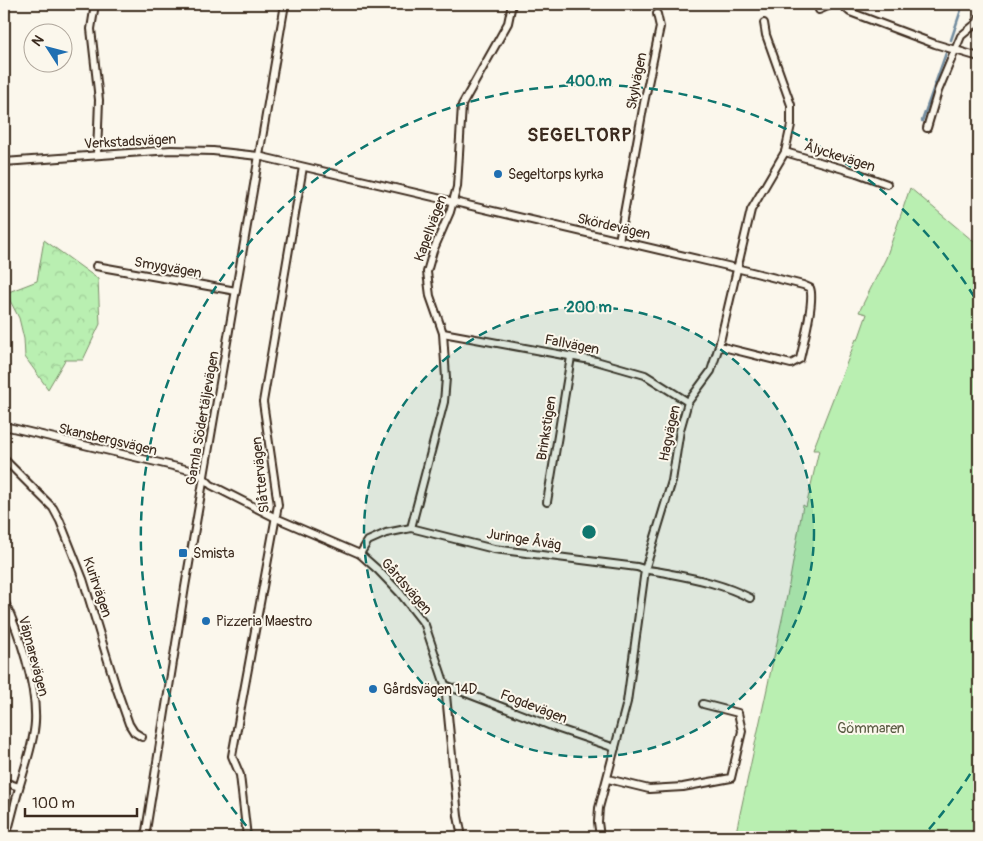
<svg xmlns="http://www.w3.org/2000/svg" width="983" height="841" viewBox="0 0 983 841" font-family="Pangolin,sans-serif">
	<defs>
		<pattern id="forest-crowns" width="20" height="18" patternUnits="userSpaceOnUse" patternTransform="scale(1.25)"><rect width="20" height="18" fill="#b9efb1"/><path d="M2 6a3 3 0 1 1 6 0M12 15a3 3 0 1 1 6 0" fill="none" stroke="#a0cd98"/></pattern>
	</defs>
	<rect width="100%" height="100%" fill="#fbf7ec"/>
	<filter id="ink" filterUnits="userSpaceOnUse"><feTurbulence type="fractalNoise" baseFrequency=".02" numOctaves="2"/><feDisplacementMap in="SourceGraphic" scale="10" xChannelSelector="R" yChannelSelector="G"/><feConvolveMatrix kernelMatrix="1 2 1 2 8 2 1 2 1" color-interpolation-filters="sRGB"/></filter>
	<g filter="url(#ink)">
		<!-- forest -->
		<polygon fill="url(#forest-crowns)" stroke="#7a8c68" points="44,240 98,279 100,324 83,360 65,360 48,389 25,357 24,339 19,318 6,293 37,281"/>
		<!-- green -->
		<polygon fill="#b9efb1" stroke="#7a8c68" points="910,188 979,246 979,837 735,837 787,596 803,505 806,507 819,450 813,450 856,339 858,340 867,314 859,312 886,258"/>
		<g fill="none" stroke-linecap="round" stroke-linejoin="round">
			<!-- stream -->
			<g stroke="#728c9f" stroke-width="2.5">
				<polyline points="951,40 963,4"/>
				<polyline points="922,121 946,53"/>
			</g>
			<!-- street casing -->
			<g stroke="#3b2a1e" stroke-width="10">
				<g id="street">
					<polyline points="95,4 91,29 99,100 97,154"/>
					<polyline points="841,4 850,12 935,44 979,57"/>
					<polyline points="819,10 833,4"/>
					<polyline points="927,128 938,91 961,36 978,22 979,18"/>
					<polyline points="785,152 857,173 887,184"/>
					<path d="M4,162L171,150L213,151L258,156L736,268L803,285L810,288C815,300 803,345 800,359L791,364L719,346"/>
					<polyline points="619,241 644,103 660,27 657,14"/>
					<polyline points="96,266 236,291"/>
					<polyline points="443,333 596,361 645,375 688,402"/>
					<polyline points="4,426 198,472 211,485 276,518 360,554 378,570 400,593 425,625 445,685 458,816 462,837"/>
					<polyline points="4,459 53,508 60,521 83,579 116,687 129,724 134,732 142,737"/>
					<polyline points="547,502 571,357"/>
					<polyline points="411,528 444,402 446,378 443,333 430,296 427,272 433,251 450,212 457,187 462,105 508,23 512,4"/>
					<path d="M360,554L368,541L386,533L411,528L494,549L637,567C648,571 659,571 671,574C698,579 725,585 750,598"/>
					<path d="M4,600C19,633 37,685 35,722C34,741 27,760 22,778C16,797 12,817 6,837"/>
					<polyline points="445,685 559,729 615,748"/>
					<polyline points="608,779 649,789 683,787 731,778 742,731 738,713 703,704"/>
					<polyline points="4,782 19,787"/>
					<polyline points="145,837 185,587 285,4"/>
					<polyline points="247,837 240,775 232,756 278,505 263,402 303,167"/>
					<polyline points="600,837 598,822 599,808 627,702 645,570 672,481 680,430 688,402 711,371 719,346 751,210 785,152 791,125 791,105 766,35 764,23"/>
				</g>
			</g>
			<!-- street -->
			<use href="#street" stroke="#fbf7ec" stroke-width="6"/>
		</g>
	</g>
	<!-- distance rings -->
	<circle cx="589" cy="532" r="225" fill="#0f766e" fill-opacity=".12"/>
	<g fill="none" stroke="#0f766e" stroke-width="2.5" stroke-dasharray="9 6">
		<circle cx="589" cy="532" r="225"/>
		<path d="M978 761A451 451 0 0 1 922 837M256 837A451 451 0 1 1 978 303"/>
	</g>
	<!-- markers -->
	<g fill="#1f6fb2" stroke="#fbf7ec" stroke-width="2">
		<circle cx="498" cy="174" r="5"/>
		<rect x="178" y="548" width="10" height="10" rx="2.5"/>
		<circle cx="206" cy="621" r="5"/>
		<circle cx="373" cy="689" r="5"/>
	</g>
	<g text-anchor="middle" stroke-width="4" stroke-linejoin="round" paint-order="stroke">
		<!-- street labels -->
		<g font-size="14" fill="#3b2a1e" stroke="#fbf7ec">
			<text transform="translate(636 81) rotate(-79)" y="5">Skylvägen</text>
			<text transform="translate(130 141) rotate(-3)" y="5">Verkstadsvägen</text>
			<text transform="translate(840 156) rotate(17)" y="5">Ålyckevägen</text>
			<text transform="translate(614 226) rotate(13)" y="5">Skördevägen</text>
			<text transform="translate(430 228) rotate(-70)" y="5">Kapellvägen</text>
			<text transform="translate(168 267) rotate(10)" y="5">Smygvägen</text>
			<text transform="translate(572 344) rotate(11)" y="5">Fallvägen</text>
			<text transform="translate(202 418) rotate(-80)" y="5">Gamla Södertäljevägen</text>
			<text transform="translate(546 428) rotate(-81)" y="5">Brinkstigen</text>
			<text transform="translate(669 433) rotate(-78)" y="5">Hagvägen</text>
			<text transform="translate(108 439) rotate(13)" y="5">Skansbergsvägen</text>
			<text transform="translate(260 475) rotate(-96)" y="5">Slåttervägen</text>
			<text transform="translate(524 539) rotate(9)" y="5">Juringe Åväg</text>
			<text transform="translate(407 586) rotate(49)" y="5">Gårdsvägen</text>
			<text transform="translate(98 587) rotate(71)" y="5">Kurirvägen</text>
			<text transform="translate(34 656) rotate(75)" y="5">Väpnarevägen</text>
			<text transform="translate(534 706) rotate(21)" y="5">Fogdevägen</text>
		</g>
		<!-- poi labels -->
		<g font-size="14" fill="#3b2a1e" stroke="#fbf7ec" text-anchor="start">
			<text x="508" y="179">Segeltorps kyrka</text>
			<text x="193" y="558">Smista</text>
			<text x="216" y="626">Pizzeria Maestro</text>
			<text x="383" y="694">Gårdsvägen 14D</text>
		</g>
		<!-- park labels -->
		<g font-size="14" fill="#5a5b43" stroke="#fbf7ec">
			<text x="871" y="733">Gömmaren</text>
		</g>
		<!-- district labels -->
		<g font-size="19" font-weight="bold" letter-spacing="1" fill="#3b2a1e" stroke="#fbf7ec">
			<text x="580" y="141">SEGELTORP</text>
		</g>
	</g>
	<circle cx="589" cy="532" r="8" fill="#0f766e" stroke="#fbf7ec" stroke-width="2.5"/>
	<g font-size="15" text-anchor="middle" font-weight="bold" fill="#0f766e" stroke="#fbf7ec" stroke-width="4" stroke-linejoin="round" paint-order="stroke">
		<text x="589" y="86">400 m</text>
		<text x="589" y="312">200 m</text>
	</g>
	<!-- margin -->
	<rect width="983" height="841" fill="none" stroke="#fbf7ec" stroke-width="20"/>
	<rect x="10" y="10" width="963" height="821" fill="none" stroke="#3b2a1e" stroke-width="2" filter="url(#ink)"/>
	<!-- north arrow -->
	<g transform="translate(48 48) rotate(306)"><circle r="24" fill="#fbf7ec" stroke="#aea59a"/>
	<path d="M0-4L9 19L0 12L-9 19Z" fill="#1f6fb2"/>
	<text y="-8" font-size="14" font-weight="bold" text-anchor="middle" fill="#3b2a1e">N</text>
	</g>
	<!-- scale -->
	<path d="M25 808v8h112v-8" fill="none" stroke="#3b2a1e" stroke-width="2.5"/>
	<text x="32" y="808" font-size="15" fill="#3b2a1e" stroke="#fbf7ec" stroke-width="4" paint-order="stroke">100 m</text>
</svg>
